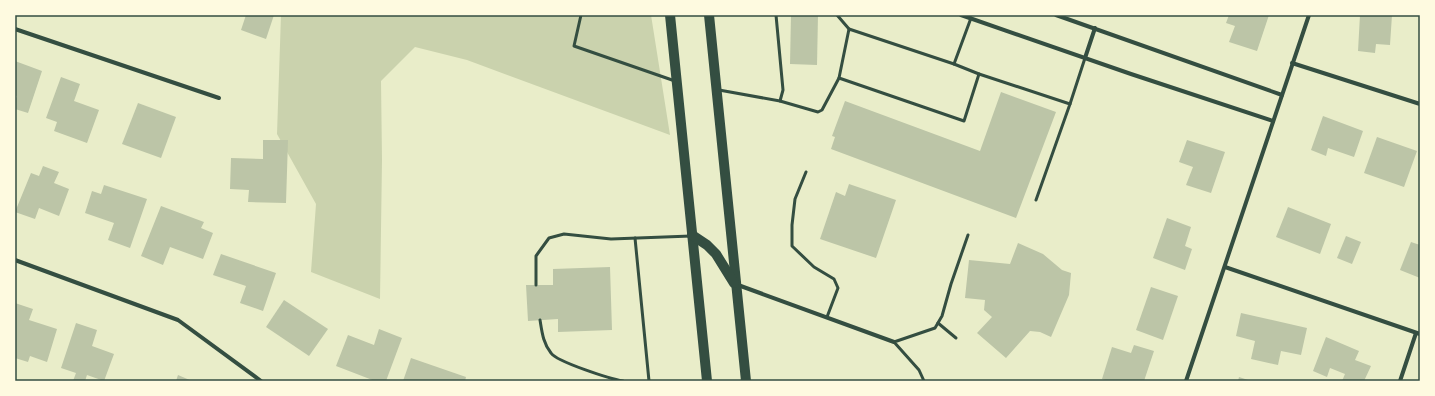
<svg xmlns="http://www.w3.org/2000/svg" width="1435" height="396" viewBox="0 0 1435 396" font-family="Roboto,sans-serif">
	<rect width="100%" height="100%" fill="#e9edc9"/>
	<!-- green -->
	<polygon fill="#cad2ad" points="281,15 651,15 670,135 467,60 415,47 381,81 382,160 380,299 311,272 316,204 277,134"/>
	<!-- building -->
	<g fill="#bcc5a7">
		<polygon points="246,15 274,15 266,39 241,30"/>
		<polygon points="791,15 818,15 817,65 790,64"/>
		<polygon points="1229,15 1269,15 1257,51 1229,42 1235,26 1226,23"/>
		<polygon points="1360,15 1392,15 1390,45 1376,44 1375,53 1358,51"/>
		<polygon points="15,61 42,71 28,113 15,109 15,101 17,96 15,95"/>
		<polygon points="61,77 80,84 74,101 99,110 87,143 54,131 57,122 46,118"/>
		<polygon points="1001,92 1056,112 1016,218 831,149 835,137 832,136 845,101 980,151"/>
		<polygon points="138,103 176,117 161,158 122,144"/>
		<polygon points="1323,116 1363,131 1354,157 1328,148 1326,156 1311,150"/>
		<polygon points="1377,137 1417,151 1404,187 1364,173"/>
		<polygon points="263,140 288,140 286,203 248,202 249,190 230,189 231,158 263,159"/>
		<polygon points="1187,140 1225,152 1211,193 1186,185 1193,167 1179,162"/>
		<polygon points="43,166 59,172 54,183 69,189 59,216 39,208 35,219 15,212 31,173 39,176"/>
		<polygon points="849,184 896,200 876,258 820,239 836,192 845,196"/>
		<polygon points="104,185 147,199 130,248 108,240 114,223 85,213 92,191 101,194"/>
		<polygon points="161,206 204,222 201,228 213,233 203,259 170,247 163,265 141,256"/>
		<polygon points="1288,207 1331,224 1320,254 1276,237"/>
		<polygon points="1167,218 1191,227 1185,246 1192,249 1185,270 1153,258"/>
		<polygon points="1346,236 1361,242 1352,264 1337,258"/>
		<polygon points="1411,242 1420,245 1420,278 1400,270"/>
		<polygon points="1018,243 1043,254 1062,270 1071,273 1069,295 1051,337 1040,332 1030,331 1006,358 977,333 992,317 984,310 985,300 965,298 969,260 1010,264"/>
		<polygon points="221,254 276,273 263,311 240,303 246,286 213,275"/>
		<polygon points="610,267 612,330 558,332 558,319 528,321 526,285 553,285 553,269"/>
		<polygon points="1151,287 1178,296 1163,340 1136,330"/>
		<polygon points="284,300 328,329 309,356 266,327"/>
		<polygon points="15,303 33,309 29,320 57,329 47,362 30,356 28,362 15,358"/>
		<polygon points="1241,313 1307,328 1301,355 1281,351 1278,365 1251,359 1255,341 1236,336"/>
		<polygon points="76,323 97,330 92,346 114,354 104,381 87,375 85,381 73,381 76,373 61,368"/>
		<polygon points="379,329 402,338 386,381 375,381 336,366 348,335 374,345"/>
		<polygon points="1326,337 1359,351 1355,360 1371,366 1364,381 1342,381 1345,374 1330,368 1327,377 1313,371"/>
		<polygon points="1134,345 1154,351 1144,381 1109,381 1102,379 1112,347 1131,353"/>
		<polygon points="411,358 466,377 465,381 403,381"/>
		<polygon points="178,375 192,381 176,381"/>
		<polygon points="1239,377 1251,381 1238,381"/>
	</g>
	<g fill="none" stroke-linecap="round" stroke-linejoin="round">
		<!-- service -->
		<g stroke="#344e41" stroke-width="3">
			<polyline points="581,15 574,46 675,81"/>
			<polyline points="776,15 783,90 780,101"/>
			<polyline points="837,15 849,29"/>
			<polyline points="971,18 954,64 849,29 839,78 964,121 979,74 1070,104 1036,200"/>
			<polyline points="954,64 979,74"/>
			<polyline points="719,90 780,101 818,112 822,110 839,78"/>
			<polyline points="1070,104 1085,58"/>
			<polyline points="806,172 795,199 792,225 792,246 814,267 834,279 838,288 827,317"/>
			<polyline points="635,238 649,381"/>
			<polyline points="536,285 536,256 549,238 564,234 611,239 691,236"/>
			<path d="M540,320C542,332 543,343 551,353C557,362 611,379 623,381"/>
			<polyline points="938,323 956,338"/>
			<polyline points="924,381 919,370 894,342 935,328 942,316 951,284 968,235"/>
		</g>
		<!-- minor -->
		<g stroke="#344e41" stroke-width="4">
			<polyline points="961,15 1131,74 1273,121"/>
			<polyline points="1056,15 1282,95"/>
			<polyline points="15,29 219,98"/>
			<polyline points="1085,58 1095,28"/>
			<polyline points="1292,63 1420,104"/>
			<polyline points="15,260 178,320 261,381"/>
			<polyline points="1225,267 1420,334"/>
			<polyline points="738,285 894,342"/>
			<polyline points="1186,381 1309,15"/>
			<polyline points="1400,381 1416,333"/>
		</g>
		<!-- primary -->
		<g stroke="#344e41" stroke-width="10">
			<polyline points="670,15 707,381"/>
			<polyline points="709,15 746,381"/>
			<polyline points="692,235 707,245 716,254 734,283"/>
		</g>
	</g>
	<!-- border -->
	<rect width="1435" height="396" fill="none" stroke="#fefae0" stroke-width="32"/>
	<rect x="16" y="16" width="1403" height="364" fill="none" stroke="#344e41" stroke-width="1.5"/>
</svg>
